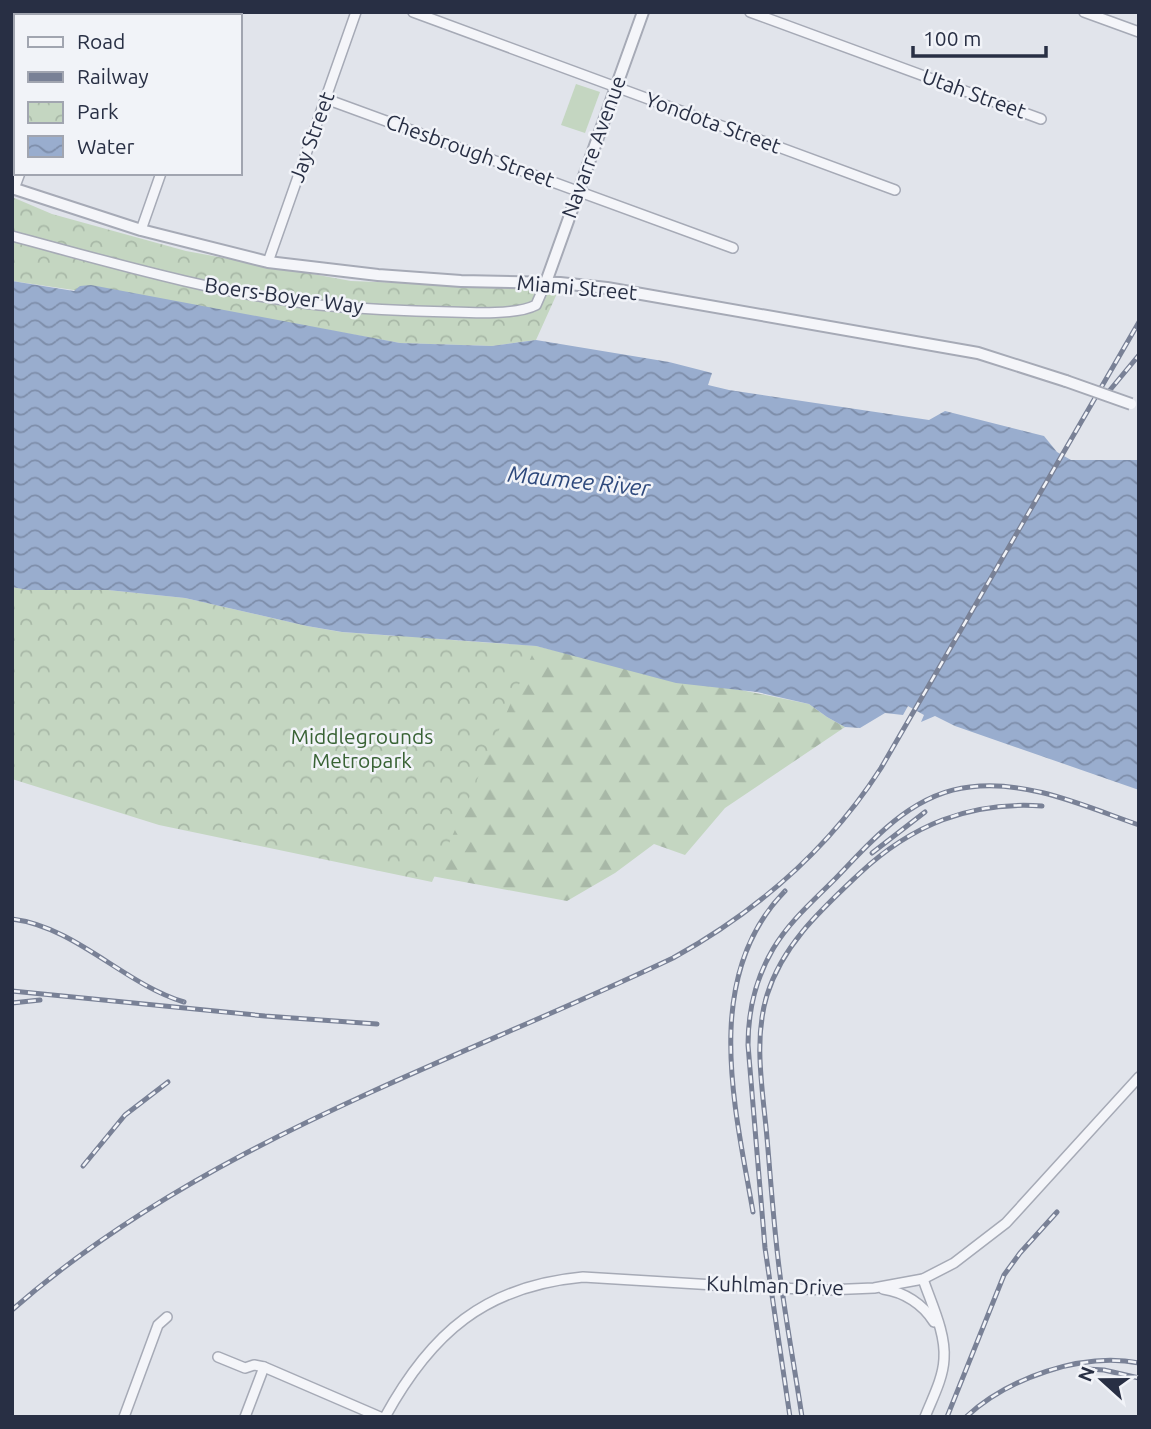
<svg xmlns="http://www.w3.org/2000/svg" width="1151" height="1429" viewBox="0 0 1151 1429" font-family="Ubuntu,sans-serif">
	<defs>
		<pattern id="forest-firs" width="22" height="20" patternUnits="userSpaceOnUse" patternTransform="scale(1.75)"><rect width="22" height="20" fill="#c4d6c1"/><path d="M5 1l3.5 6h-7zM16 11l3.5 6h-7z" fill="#a8b8a7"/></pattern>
		<pattern id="park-crowns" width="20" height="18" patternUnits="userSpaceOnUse" patternTransform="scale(1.75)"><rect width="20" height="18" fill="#c4d6c1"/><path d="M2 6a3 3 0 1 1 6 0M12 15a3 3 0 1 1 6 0" fill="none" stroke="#a8b8a7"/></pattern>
		<pattern id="water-waves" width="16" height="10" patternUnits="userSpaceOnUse" patternTransform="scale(1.75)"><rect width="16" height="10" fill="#99adce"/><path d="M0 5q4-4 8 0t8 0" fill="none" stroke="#7d8da9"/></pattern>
	</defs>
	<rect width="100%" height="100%" fill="#e1e4eb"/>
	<!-- green -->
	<polygon fill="#c4d6c1" points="576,84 600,92 585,133 561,125"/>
	<!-- forest -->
	<polygon fill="url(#forest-firs)" points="397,634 465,642 536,646 595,660 809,704 827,717 845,727 725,808 685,855 654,844 615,873 567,901 399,870"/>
	<!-- park -->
	<g fill="url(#park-crowns)">
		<polygon points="12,197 52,214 186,251 351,281 559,289 536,340 492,346 400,343 244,315 12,281"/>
		<polygon points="12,587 28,590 108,590 185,598 307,626 341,632 536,646 432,882 159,825 12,779"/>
	</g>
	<!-- water -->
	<polygon fill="url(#water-waves)" points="12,281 74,291 80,286 91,285 400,343 492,346 536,340 669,362 712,373 708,385 729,390 929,420 945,411 1044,436 1057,452 1071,460 1139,460 1139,790 955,726 935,716 921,722 924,715 908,706 903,715 885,713 860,728 845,727 827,717 809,704 757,692 676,683 536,646 342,632 307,626 185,598 108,590 28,590 12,587"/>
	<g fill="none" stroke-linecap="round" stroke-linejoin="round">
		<!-- minor casing -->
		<g stroke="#a6aab6" stroke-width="12">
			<g id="minor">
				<polyline points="413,12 895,190"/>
				<polyline points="750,12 1041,119"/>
				<polyline points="1084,12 1139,32"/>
				<polyline points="77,16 79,12"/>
				<polyline points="217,16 218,12"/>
				<polyline points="326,99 733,248"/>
				<polyline points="14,189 20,173"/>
				<polyline points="141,230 161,173"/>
				<path d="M12,236C113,263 215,293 319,305C363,309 407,311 452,312C474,313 517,315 536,305L546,282"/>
				<polyline points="268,262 356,12"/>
				<path d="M923,1279C931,1303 946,1333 944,1359C943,1379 932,1399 925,1417"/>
				<path d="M883,1289C904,1292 923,1304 934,1322"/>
				<polyline points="826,1290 874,1288 923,1279 954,1263 1006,1223 1139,1077"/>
				<polyline points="218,1357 245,1368 254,1365 264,1367 380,1417"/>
				<polyline points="124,1417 158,1325 167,1317"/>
				<polyline points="245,1417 264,1367"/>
				<path d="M385,1417C431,1333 485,1286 583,1277L731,1286"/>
			</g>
		</g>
		<!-- tertiary casing -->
		<g stroke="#a6aab6" stroke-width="14">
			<g id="tertiary">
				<polyline points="12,188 141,230 268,262 378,275 461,281 560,283 607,288 978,353 1066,381"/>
				<polyline points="546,282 643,12"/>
			</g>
		</g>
		<!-- minor -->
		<use href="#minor" stroke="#f4f5f9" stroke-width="9"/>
		<!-- tertiary -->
		<use href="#tertiary" stroke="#f4f5f9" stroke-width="10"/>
		<!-- rail casing -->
		<g stroke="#798196" stroke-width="5">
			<g id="rail">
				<polyline points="1105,396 1139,355"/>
				<polyline points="872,853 925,812"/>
				<path d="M12,919C76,927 124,984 184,1002"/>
				<polyline points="12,991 265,1016 377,1024"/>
				<polyline points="12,1003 40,1000"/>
				<polyline points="83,1166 125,1115 168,1082"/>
				<path d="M753,1212C735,1108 701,977 785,891"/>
				<path d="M12,1310C202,1143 448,1065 673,958C756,912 829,849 881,768L1139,322"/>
				<polyline points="1087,1369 1104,1370 1139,1378"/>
				<path d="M790,1417L765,1248L748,1045C748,1010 756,978 773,949C789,922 812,902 833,881C871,842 911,793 970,787C1029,780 1084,806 1139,825"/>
				<path d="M802,1417C795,1370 786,1322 780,1275C774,1230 771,1183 767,1138C763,1091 753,1041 767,995C783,944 821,910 859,874C911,825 970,801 1042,806"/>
				<polyline points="947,1417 1004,1275 1020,1253 1057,1212"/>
				<path d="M966,1417C1008,1378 1082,1352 1139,1363"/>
			</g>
		</g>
		<!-- rail -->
		<use href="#rail" stroke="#f1f3f8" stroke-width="2.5" stroke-dasharray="8" stroke-linecap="butt"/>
		<!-- minor-bridge casing -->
		<g stroke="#a6aab6" stroke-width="12" stroke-linecap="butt">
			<polyline id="minor-bridge" points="731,1286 826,1290"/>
		</g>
		<!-- tertiary-bridge casing -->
		<g stroke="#a6aab6" stroke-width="14" stroke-linecap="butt">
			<polyline id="tertiary-bridge" points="1066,381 1131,404"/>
		</g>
		<!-- minor-bridge -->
		<use href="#minor-bridge" stroke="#f4f5f9" stroke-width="9"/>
		<!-- tertiary-bridge -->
		<use href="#tertiary-bridge" stroke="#f4f5f9" stroke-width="10"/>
	</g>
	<g text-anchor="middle" stroke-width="5" stroke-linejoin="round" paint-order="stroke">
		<!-- street labels -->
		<g font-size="21" fill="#282f44" stroke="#f1f3f8">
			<text transform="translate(974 94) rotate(20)" y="7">Utah Street</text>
			<text transform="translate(713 123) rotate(20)" y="7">Yondota Street</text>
			<text transform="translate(312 137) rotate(-70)" y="7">Jay Street</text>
			<text transform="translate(594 147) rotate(-70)" y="7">Navarre Avenue</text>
			<text transform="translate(470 151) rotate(20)" y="7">Chesbrough Street</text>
			<text transform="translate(577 288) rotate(5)" y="7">Miami Street</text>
			<text transform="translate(284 296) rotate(8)" y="7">Boers-Boyer Way</text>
			<text transform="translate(775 1286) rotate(2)" y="7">Kuhlman Drive</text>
		</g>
		<!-- park labels -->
		<g font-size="21" fill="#386234" stroke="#f1f3f8">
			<text x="362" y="744">Middlegrounds<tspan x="362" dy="24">Metropark</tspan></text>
		</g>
		<!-- water labels -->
		<g font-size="23" font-style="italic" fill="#2e497c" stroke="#f1f3f8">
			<text transform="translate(579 481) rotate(6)" y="8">Maumee River</text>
		</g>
	</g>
	<!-- border -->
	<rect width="1151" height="1429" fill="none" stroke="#282f44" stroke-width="28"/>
	<!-- legend -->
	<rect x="14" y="14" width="228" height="161" fill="#f1f3f8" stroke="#a1a5b0" stroke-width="2"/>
	<rect x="28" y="37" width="35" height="10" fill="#f4f5f9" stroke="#a1a5b0" stroke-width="2"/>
	<text x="77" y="49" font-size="21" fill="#282f44">Road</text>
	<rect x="28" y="72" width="35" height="10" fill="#798196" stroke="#a1a5b0" stroke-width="2"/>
	<text x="77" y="84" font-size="21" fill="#282f44">Railway</text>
	<rect x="28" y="102" width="35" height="21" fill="url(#park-crowns)" stroke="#a1a5b0" stroke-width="2"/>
	<text x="77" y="119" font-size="21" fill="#282f44">Park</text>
	<rect x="28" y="136" width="35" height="21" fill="url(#water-waves)" stroke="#a1a5b0" stroke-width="2"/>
	<text x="77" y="154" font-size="21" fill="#282f44">Water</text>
	<!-- north arrow -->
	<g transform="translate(1102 1380) rotate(291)" stroke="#f1f3f8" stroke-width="5" paint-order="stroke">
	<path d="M0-5L12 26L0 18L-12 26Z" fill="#282f44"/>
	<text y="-10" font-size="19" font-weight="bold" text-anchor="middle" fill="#282f44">N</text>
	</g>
	<!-- scale -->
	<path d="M913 46v10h133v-10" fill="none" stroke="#282f44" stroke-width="3.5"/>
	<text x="923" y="46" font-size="21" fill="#282f44" stroke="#f1f3f8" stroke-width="5" paint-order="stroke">100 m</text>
</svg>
